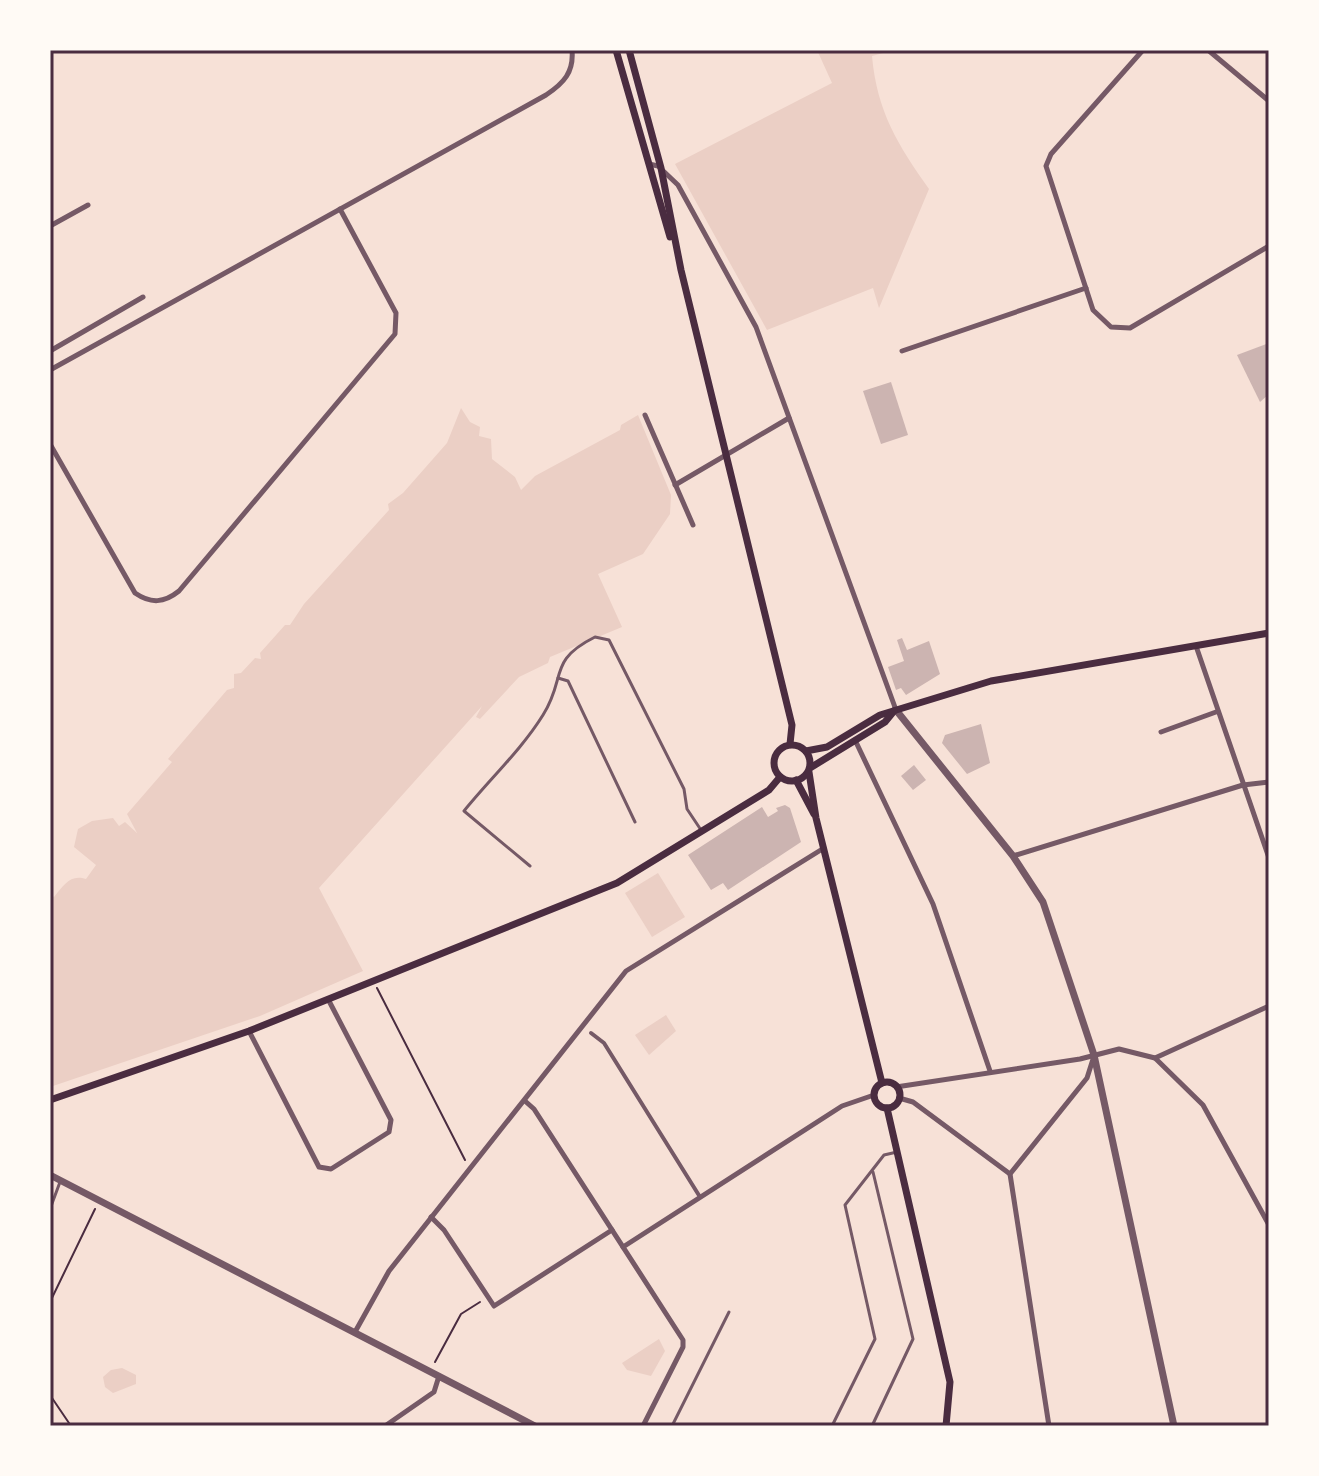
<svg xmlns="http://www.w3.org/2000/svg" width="1319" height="1476" viewBox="0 0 1319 1476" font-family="Lato,sans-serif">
	<rect width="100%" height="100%" fill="#f7e1d7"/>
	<!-- green -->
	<g fill="#ebcfc5">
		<path d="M817,50H895L872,56C877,112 898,145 929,189L879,308L873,288L767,330L675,164L832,83Z"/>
		<path d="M461,408L470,422L480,427L479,436L491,439L492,459L515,477L521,490L535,476L620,430L621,425L638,415L671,495L670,514L643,554L598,574L622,627L550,657L548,663L519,677L480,719L476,717L482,706L319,888L363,971L260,1016L50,1087V894L54,897C64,885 70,874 86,879L96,865L74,847L78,829L92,821L113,818L119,826L125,822L137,833L127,814L172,762L168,759L227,690L234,688V674L241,673L255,658L261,659L260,653L285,625H290L304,604L389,510L388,504L403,493L447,443Z"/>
		<polygon points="658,873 685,917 652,937 625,893"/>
		<polygon points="666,1015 676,1031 649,1055 635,1035"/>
		<polygon points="659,1339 665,1351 651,1376 627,1370 622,1363"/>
		<polygon points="122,1368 136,1375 136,1384 113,1393 105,1387 103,1377 111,1370"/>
	</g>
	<!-- building -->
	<g fill="#ccb4b1">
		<polygon points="1269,343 1269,394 1260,402 1237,355"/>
		<polygon points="891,382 908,435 881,444 863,391"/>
		<polygon points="902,638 907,650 929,641 940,674 906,695 901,688 896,690 888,667 904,661 897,640"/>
		<polygon points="981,724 990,763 967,774 942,743 945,735"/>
		<polygon points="914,765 926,780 913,790 901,776"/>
		<polygon points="785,805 790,808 801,842 728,890 723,883 711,890 688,855 762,807 768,817 778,811 776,808"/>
	</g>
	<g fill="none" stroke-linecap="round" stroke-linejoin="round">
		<!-- path -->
		<g stroke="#4a2c40" stroke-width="2">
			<polyline points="377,988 465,1160"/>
			<polyline points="50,1302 95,1209"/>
			<polyline points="435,1362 461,1314 480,1302"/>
			<polyline points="50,1395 71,1426"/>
		</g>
		<!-- service -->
		<g stroke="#755966" stroke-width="3">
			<polyline points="558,678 568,681 635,822"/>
			<path d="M530,866L464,811C489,780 522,749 543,715C567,677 547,661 595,637L609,640L684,789L687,809L701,830"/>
			<polyline points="50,1209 60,1182"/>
			<polyline points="672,1426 729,1312"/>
			<polyline points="832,1426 875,1339 845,1205 884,1155 897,1152"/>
			<polyline points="872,1426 913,1339 873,1172"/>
		</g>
		<!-- pedestrian -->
		<polyline stroke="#755966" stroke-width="4" points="591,1033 604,1043 700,1197"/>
		<!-- minor -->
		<g stroke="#755966" stroke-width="5">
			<polyline points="1143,50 1051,154 1046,166 1093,310 1111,327 1130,328 1269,246"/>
			<polyline points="1208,50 1269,101"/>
			<polyline points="649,164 658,166 678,185 756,327 896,710"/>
			<polyline points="50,226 88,205"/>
			<polyline points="50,351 143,297"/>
			<polyline points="902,351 1086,288"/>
			<path d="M50,370L546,95C564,83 574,72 572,50"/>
			<polyline points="645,415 693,525"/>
			<path d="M50,444L135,593C151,604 164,603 179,591L395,334L396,313L340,209"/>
			<polyline points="675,485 789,418"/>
			<polyline points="1196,646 1269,858"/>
			<polyline points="1161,732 1216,712"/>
			<polyline points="855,740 933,904 990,1071"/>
			<polyline points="1013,856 1243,785 1269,782"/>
			<polyline points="249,1031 319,1167 331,1169 389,1132 391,1120 328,999"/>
			<polyline points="1155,1058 1269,1006"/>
			<polyline points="896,1087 1080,1059 1119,1049 1155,1058 1203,1105 1269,1225"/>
			<polyline points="899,1098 913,1102 1010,1174"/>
			<polyline points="525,1101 534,1109 683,1340 683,1347 643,1426"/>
			<polyline points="431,1217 444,1230 494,1306 612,1230"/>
			<polyline points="623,1247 842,1106 874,1095"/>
			<polyline points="355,1332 389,1271 626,971 824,848"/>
			<polyline points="385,1426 434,1392 439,1376"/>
			<polyline points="1049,1426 1010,1174 1087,1078 1094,1056"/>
		</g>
		<!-- tertiary -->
		<g stroke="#755966" stroke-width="7">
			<polyline points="896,710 1013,856 1043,902 1094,1055 1174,1426"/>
			<polyline points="50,1175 535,1426"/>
		</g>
		<!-- secondary -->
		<g stroke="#4a2c40" stroke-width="7">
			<polyline points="616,50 670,237"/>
			<polyline points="629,50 661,168 681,270 792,725 790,744"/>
			<circle cx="792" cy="763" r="18"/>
			<polyline points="806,751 827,747 880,715 991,681 1269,633"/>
			<polyline points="810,768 885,722 894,711"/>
			<polyline points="809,772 816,818 882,1083"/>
			<polyline points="796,780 814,814"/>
			<circle cx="887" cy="1095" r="13"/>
			<polyline points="50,1100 249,1031 617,883 769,790 780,777"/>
			<polyline points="887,1108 950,1382 946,1426"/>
		</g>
	</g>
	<!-- border -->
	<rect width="1319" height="1476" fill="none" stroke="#fffaf5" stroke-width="104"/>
	<rect x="52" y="52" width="1215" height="1372" fill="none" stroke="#4a2c40" stroke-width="3"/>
</svg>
